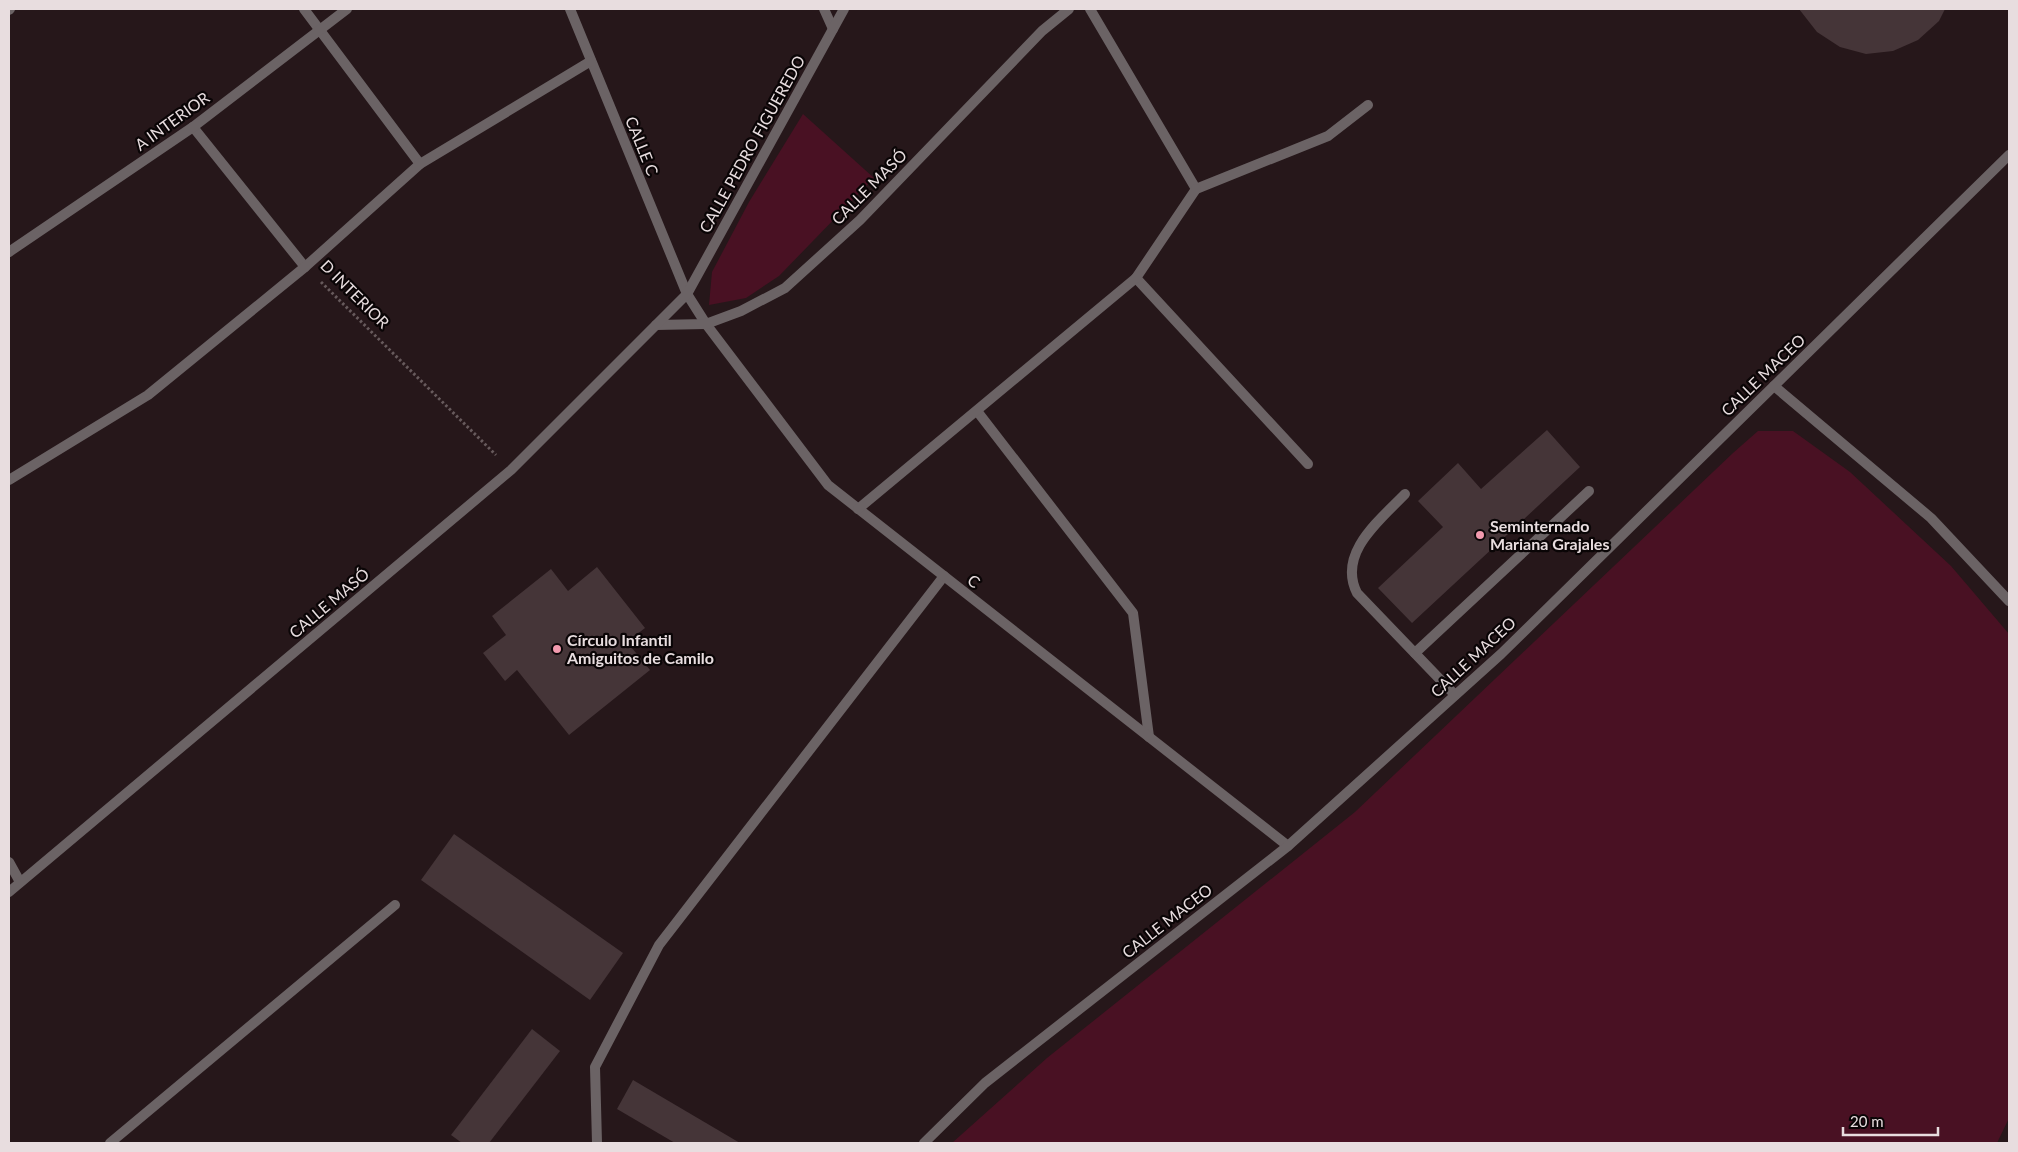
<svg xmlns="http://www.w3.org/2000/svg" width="2018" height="1152" viewBox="0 0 2018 1152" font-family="Lato,sans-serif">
	<rect width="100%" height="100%" fill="#26171a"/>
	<!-- green -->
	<g fill="#491123">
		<polygon points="803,114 874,178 779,276 746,298 709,305 712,272 749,202"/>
		<polygon points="1758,431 1793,431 1850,472 1951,566 2009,634 2009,1118 1997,1143 952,1143 1047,1058 1355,812 1733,453"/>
	</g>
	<!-- building -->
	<g fill="#453538">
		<polygon points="1799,9 1945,9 1939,21 1918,40 1893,51 1866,54 1840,47 1817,32"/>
		<polygon points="1547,430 1580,467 1412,623 1378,588 1443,527 1418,501 1458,463 1481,489"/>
		<polygon points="597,567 645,628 627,642 650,670 569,735 517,670 505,681 483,653 506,635 492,616 551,569 568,591"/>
		<polygon points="454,834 623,953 590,1000 421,880"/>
		<polygon points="532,1029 560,1051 489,1143 462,1143 451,1135"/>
		<polygon points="633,1080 740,1143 675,1143 617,1109"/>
	</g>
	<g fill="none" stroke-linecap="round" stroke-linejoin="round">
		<!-- path -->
		<polyline stroke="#675a5c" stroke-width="3" stroke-dasharray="2.5 2.5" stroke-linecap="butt" points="321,282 496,455"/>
		<!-- service -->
		<g stroke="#6b6365" stroke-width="10">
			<polyline points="1090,9 1196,189 1328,136 1368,105"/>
			<polyline points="977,411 1133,613 1149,737"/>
			<path d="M1405,494C1380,520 1337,553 1357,593L1455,695"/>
			<polyline points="1415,653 1589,491"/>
			<polyline points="597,1143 595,1067 659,945 944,576"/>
		</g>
		<!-- minor -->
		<g stroke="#6b6365" stroke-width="10">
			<polyline points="304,9 420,164"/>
			<polyline points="570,9 687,294 706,324 828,485 1288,846"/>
			<polyline points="824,9 833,29"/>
			<polyline points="9,10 10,9"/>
			<polyline points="193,127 305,267"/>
			<polyline points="9,252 193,127 347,9"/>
			<polyline points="1136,278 1308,464"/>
			<polyline points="656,325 706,324 741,311 785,288 860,220 1042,31 1069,9"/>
			<polyline points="1774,386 1931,518 2009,601"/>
			<polyline points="9,480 148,395 305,267 420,164 591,61"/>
			<polyline points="858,509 1136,278 1196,189"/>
			<polyline points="9,862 20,882"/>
			<polyline points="9,892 511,470 687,294 844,9"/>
			<polyline points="110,1143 395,905"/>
		</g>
		<!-- tertiary -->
		<polyline stroke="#6b6365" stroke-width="10" points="924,1143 985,1083 1288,846 1501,654 2009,155"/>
	</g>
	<!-- markers -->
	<g fill="#f29aae" stroke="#0a0506" stroke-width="2">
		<circle cx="1480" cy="535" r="5"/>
		<circle cx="557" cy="649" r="5"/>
	</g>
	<g text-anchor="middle" stroke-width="4.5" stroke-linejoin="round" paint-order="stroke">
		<!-- street labels -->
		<g font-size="16" fill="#e8dddf" stroke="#0a0506">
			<text transform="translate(172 121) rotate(-36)" y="6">A INTERIOR</text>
			<text transform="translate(752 144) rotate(-61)" y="6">CALLE PEDRO FIGUEREDO</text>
			<text transform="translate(642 146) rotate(68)" y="6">CALLE C</text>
			<text transform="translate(869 187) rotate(-45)" y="6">CALLE MASÓ</text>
			<text transform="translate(355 294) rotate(45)" y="6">D INTERIOR</text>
			<text transform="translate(1763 375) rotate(-44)" y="6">CALLE MACEO</text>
			<text transform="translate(974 581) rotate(38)" y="6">C</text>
			<text transform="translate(329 603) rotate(-40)" y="6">CALLE MASÓ</text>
			<text transform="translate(1473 657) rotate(-43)" y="6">CALLE MACEO</text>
			<text transform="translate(1167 921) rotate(-38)" y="6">CALLE MACEO</text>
		</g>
		<!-- poi labels -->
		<g font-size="16" font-weight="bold" fill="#e8dddf" stroke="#0a0506" text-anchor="start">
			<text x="1490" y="532">Seminternado<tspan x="1490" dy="18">Mariana Grajales</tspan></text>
			<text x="567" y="646">Círculo Infantil<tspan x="567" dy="18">Amiguitos de Camilo</tspan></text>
		</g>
	</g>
	<!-- border -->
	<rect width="2018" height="1152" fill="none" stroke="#e8dddf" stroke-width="20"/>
	<!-- scale -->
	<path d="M1843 1127v8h95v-8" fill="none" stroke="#e8dddf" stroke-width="2.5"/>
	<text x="1850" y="1127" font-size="15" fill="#e8dddf" stroke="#0a0506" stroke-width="4" paint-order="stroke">20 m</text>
</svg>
